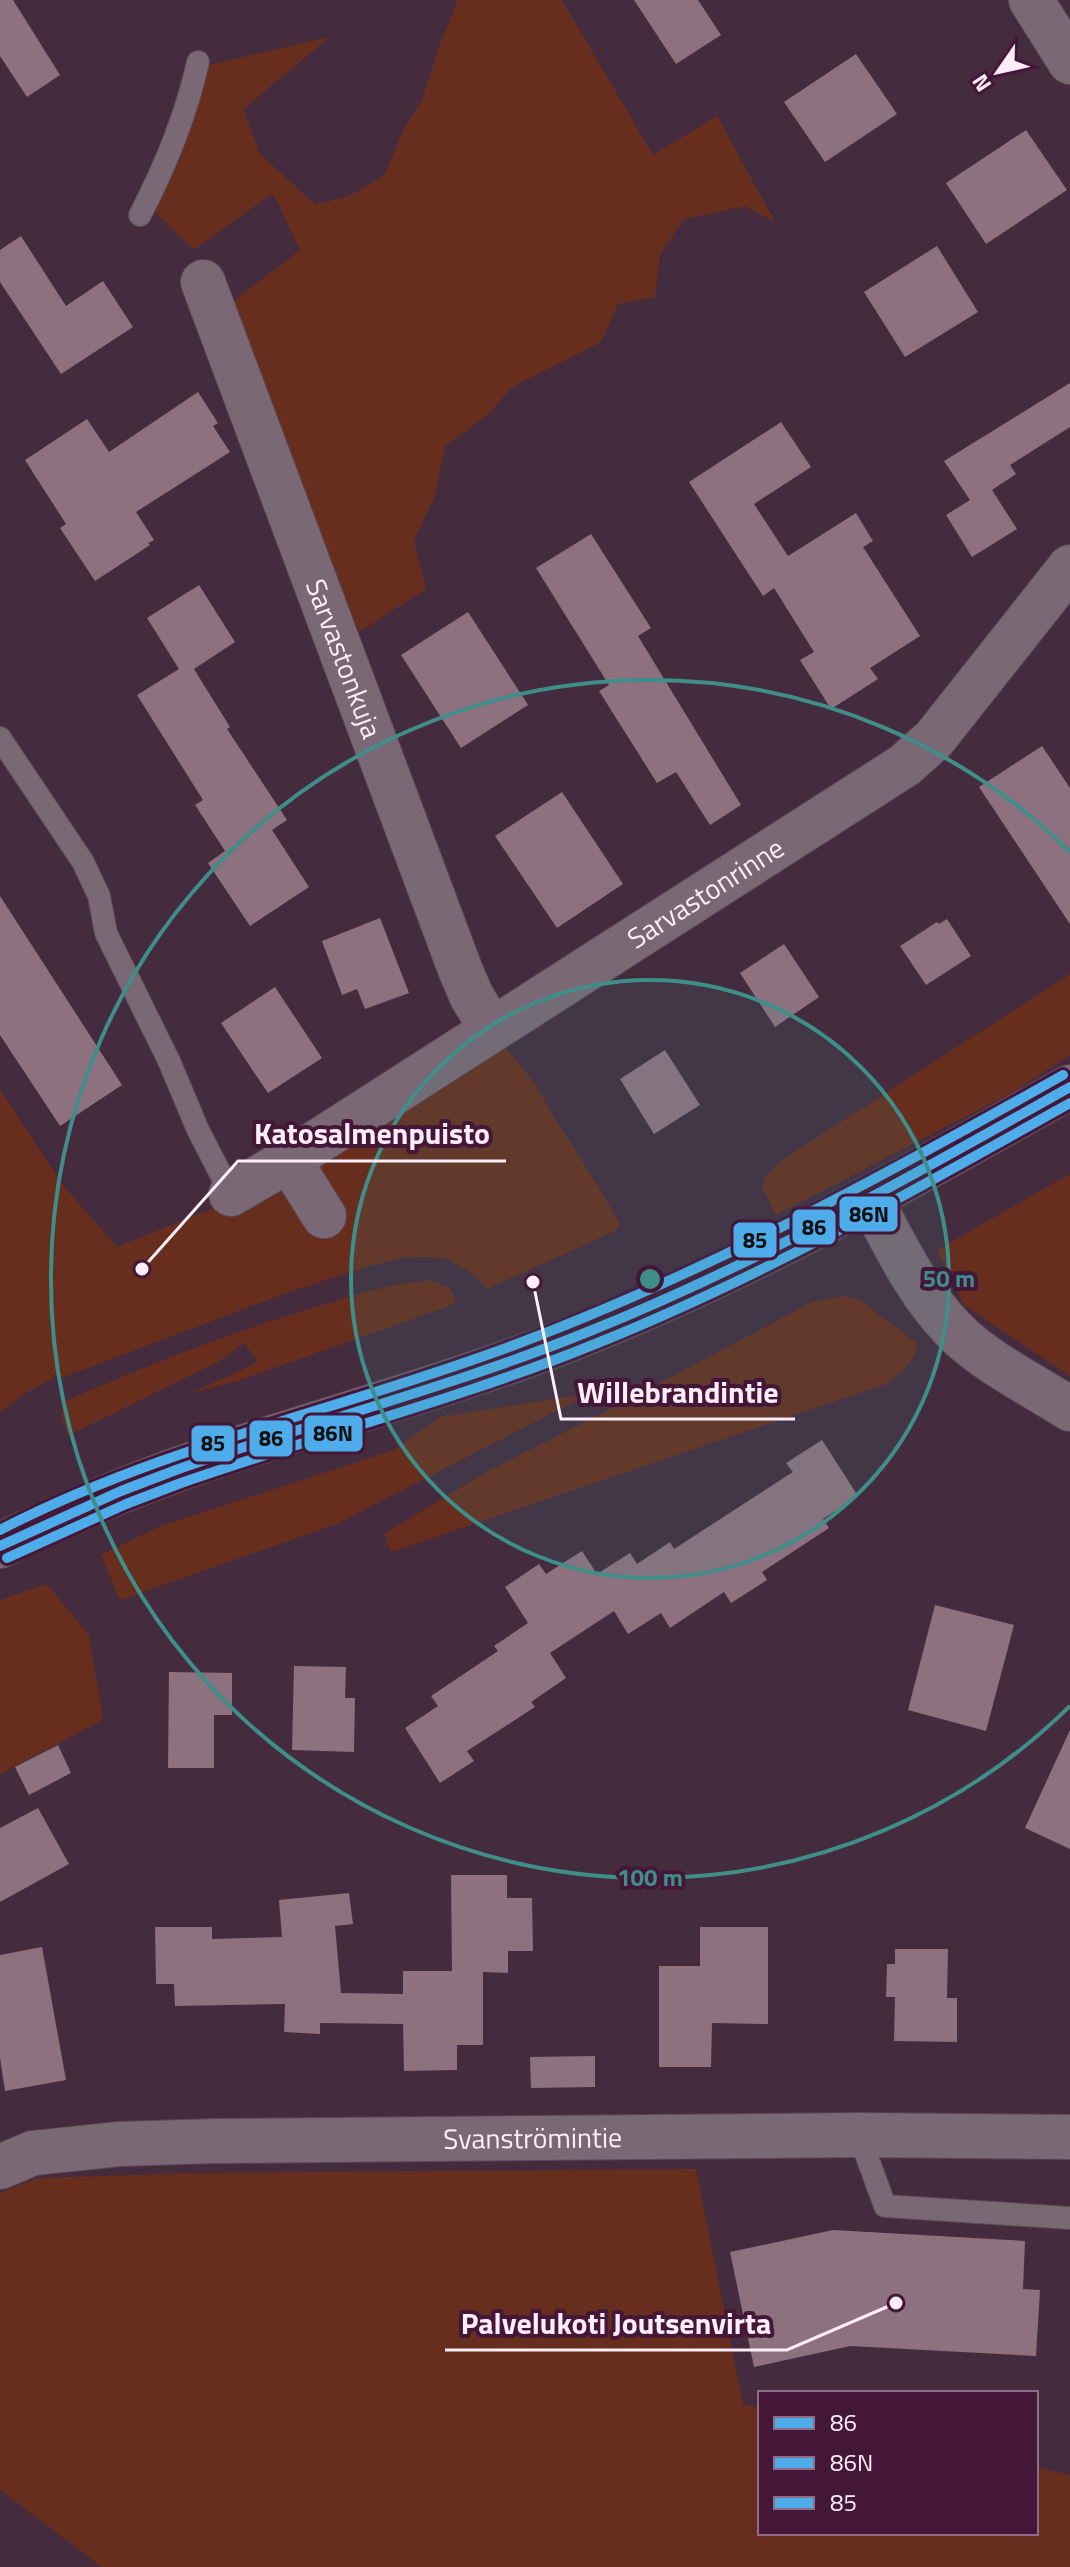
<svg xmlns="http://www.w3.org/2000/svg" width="1070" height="2567" viewBox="0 0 1070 2567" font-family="'Titillium Web',sans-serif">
	<rect width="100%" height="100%" fill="#442c3e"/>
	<!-- green -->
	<g fill="#672e1e">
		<polygon points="458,0 562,0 653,155 717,116 775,222 745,206 684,219 660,254 655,297 618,304 601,342 512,387 488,415 445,446 435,495 414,541 426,589 359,632 232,302 300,250 273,193 194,250 150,207 209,65 330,37 243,109 260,154 315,204 349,196 384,176 404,129 422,100 439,47"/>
		<polygon points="1070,974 1070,1055 1013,1092 776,1215 762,1186 766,1176 782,1160"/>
		<path d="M503,1047C526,1067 542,1097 558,1123C579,1156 601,1190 620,1224L615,1231L487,1289L473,1274L445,1258L408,1257L369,1266L286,1293L64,1377L58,1375L23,1395L0,1412V1090L63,1185L117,1247L213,1208L246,1213L250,1205L286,1182L320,1179L319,1163Z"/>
		<polygon points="1070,1174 1070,1376 964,1305 937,1250"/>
		<path d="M430,1280L450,1288L456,1301L447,1307L234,1382L192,1393C214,1381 237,1375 258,1361L244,1343L220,1361L67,1436L61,1413L66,1401C152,1363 239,1329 329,1303C363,1293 395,1283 430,1280Z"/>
		<path d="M847,1296L861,1301L917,1343C916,1362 902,1371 889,1383L391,1552L384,1534L488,1471L630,1399L812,1302Z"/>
		<polygon points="591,1393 337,1524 120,1600 101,1555 161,1526 394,1450 440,1417"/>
		<polygon points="47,1584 89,1636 103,1720 0,1774 0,1600"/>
		<polygon points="696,2169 743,2404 760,2408 760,2533 1036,2533 1036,2467 1070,2475 1070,2567 102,2567 0,2490 0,2193 38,2178 191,2173"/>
	</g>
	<!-- building -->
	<g fill="#8e717f">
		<polygon points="0,0 13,0 60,75 27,97 0,56"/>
		<polygon points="634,0 698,0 721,35 676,64"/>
		<polygon points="856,54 897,114 825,162 784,102"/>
		<polygon points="1026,130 1067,190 986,244 946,183"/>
		<polygon points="21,236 66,306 103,281 133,327 61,374 0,282 0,250"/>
		<polygon points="937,246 978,312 905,357 864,292"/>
		<polygon points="1070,383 1070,427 1010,465 1016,474 992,490 1017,529 972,557 946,515 970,500 944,461"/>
		<polygon points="198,392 218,423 213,426 230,452 136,512 154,540 148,543 150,545 95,581 60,528 66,524 25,460 87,419 109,452"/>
		<polygon points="781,422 811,467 754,504 788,556 856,513 873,541 863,547 920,636 870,668 878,679 831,709 800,660 814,652 774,588 763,596 689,482"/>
		<polygon points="591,534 651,628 638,636 741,805 710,825 676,772 657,783 599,691 609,685 536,568"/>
		<polygon points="199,585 235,642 194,669 230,727 227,729 287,820 272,830 309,887 250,926 208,863 225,851 195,805 203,800 137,695 179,669 147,618"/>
		<polygon points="468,612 528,705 461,748 401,655"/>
		<polygon points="1042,746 1070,788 1070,924 979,787"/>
		<polygon points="562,792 623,884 557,928 495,836"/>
		<polygon points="0,896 122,1085 60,1126 0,1035"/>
		<polygon points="380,918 409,993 365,1009 357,989 342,995 322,941"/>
		<polygon points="947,919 971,956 926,985 900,946 937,922 939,924"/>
		<polygon points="784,944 819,997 775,1027 740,973"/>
		<polygon points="275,987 322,1058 268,1093 221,1023"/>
		<polygon points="665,1050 700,1105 654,1134 620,1079"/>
		<polygon points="822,1440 858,1496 823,1519 829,1528 762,1572 767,1580 731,1603 724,1592 670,1628 661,1613 628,1634 614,1611 550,1653 566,1678 531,1702 535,1707 467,1751 474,1761 440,1783 405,1728 438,1706 431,1696 498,1651 494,1646 528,1623 505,1587 539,1564 546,1574 582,1551 597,1574 630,1553 637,1564 670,1542 674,1549 793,1472 786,1463"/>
		<polygon points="935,1605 1014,1625 986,1731 908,1710"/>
		<polygon points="294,1666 346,1667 345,1698 355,1698 354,1752 292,1750"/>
		<polygon points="169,1672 232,1673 232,1715 214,1715 214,1768 168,1768"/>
		<polygon points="1070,1730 1070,1849 1025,1828"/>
		<polygon points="58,1745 71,1773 29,1795 15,1767"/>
		<polygon points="38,1808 69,1864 0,1902 0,1828"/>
		<polygon points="451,1875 507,1875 507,1898 532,1898 533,1951 508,1951 508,1973 483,1972 483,2045 457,2045 457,2070 404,2071 403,2024 320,2023 320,2034 284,2032 285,2004 175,2006 174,1984 156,1984 155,1927 212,1927 212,1939 282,1937 279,1900 349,1893 353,1924 335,1926 341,1993 403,1994 403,1971 452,1971"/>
		<polygon points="700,1927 768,1927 768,2024 712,2023 711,2067 659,2067 659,1966 700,1966"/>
		<polygon points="42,1947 66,2080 5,2091 0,2058 0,1955"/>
		<polygon points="895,1949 948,1949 947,1998 957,1998 957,2042 894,2041 895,1997 886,1997 887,1964 895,1964"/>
		<polygon points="595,2056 595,2087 531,2088 530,2057"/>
		<polygon points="833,2230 1025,2241 1023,2289 1040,2290 1036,2356 850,2346 754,2367 730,2252"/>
	</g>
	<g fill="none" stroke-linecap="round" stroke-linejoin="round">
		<!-- service casing -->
		<g stroke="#5c4857" stroke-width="24">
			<g id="service">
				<path d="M140,215C166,165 186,116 198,62"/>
				<polyline points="0,738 83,862 99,896 106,933 169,1061 198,1130 231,1194"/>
				<polyline points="859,2135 885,2206 1070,2218"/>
			</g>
		</g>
		<!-- minor casing -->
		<g stroke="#5c4857" stroke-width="46">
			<g id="minor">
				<polyline points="1031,0 1070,62"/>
				<path id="s1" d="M203,282L460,969L472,997L492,1029"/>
				<polyline points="289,1160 324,1216"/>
				<path id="s2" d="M231,1194L289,1160L905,765L934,739L1070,567"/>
				<path d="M871,1200C895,1245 917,1292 953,1329C983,1361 1033,1385 1070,1409"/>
				<path id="s3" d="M0,2167L33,2153L119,2144L217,2141L859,2135L1070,2137"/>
			</g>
		</g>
		<!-- secondary casing -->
		<g stroke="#5c4857" stroke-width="46">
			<path id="secondary" d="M0,1546C21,1534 44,1525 66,1515C210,1448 367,1413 517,1359C711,1290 891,1188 1070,1087"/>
		</g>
		<!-- service -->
		<use href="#service" stroke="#7a6874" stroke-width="22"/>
		<!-- minor -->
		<use href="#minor" stroke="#7a6874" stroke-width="44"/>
		<!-- secondary -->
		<use href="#secondary" stroke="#7a6874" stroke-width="44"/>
		<!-- bus-1 casing -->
		<g stroke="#441739" stroke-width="16">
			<path id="bus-1" d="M0,1546L121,1491L176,1470C313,1422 455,1386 590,1331C757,1264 914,1175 1070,1087"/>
		</g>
		<!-- bus-2 casing -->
		<g stroke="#441739" stroke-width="16">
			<path id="bus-2" d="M7,1558L126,1504L181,1483C318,1435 460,1399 595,1344C760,1278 915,1190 1070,1103"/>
		</g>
		<!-- bus-3 casing -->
		<g stroke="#441739" stroke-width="16">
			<path id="bus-3" d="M0,1530C164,1445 345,1409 517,1344C708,1272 886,1175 1063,1075"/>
		</g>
		<!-- bus-1 -->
		<use href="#bus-1" stroke="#4dace9" stroke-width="10"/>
		<!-- bus-2 -->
		<use href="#bus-2" stroke="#4dace9" stroke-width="10"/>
		<!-- bus-3 -->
		<use href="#bus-3" stroke="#4dace9" stroke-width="10"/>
	</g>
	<!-- distance rings -->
	<circle cx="650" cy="1279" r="299" fill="#3f8e8a" fill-opacity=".12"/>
	<g fill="none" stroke="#3f8e8a" stroke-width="4">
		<circle cx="650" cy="1279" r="299"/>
		<path d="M1070 1706A599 599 0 1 1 1070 852"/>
	</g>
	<g text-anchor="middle" stroke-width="8" stroke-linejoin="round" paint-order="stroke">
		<!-- street labels -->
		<g font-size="28" fill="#ffedf9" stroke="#441739">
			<text dy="10" stroke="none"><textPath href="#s1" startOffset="402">Sarvastonkuja</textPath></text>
			<text dy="10" stroke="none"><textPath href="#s2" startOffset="562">Sarvastonrinne</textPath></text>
			<text dy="10" stroke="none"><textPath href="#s3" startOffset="536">Svanströmintie</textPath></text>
		</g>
	</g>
	<circle cx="650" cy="1279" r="12" fill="#3f8e8a" stroke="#441739" stroke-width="4"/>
	<g font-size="24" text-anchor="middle" font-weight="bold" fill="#3f8e8a" stroke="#441739" stroke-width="8" stroke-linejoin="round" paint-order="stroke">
		<text x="949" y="1287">50 m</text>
		<text x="650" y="1886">100 m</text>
	</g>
	<!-- callouts -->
	<path fill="none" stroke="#ffedf9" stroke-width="3" d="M142 1269L238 1161H506M533 1282L561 1419H795M896 2303L787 2350H445"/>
	<g fill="#ffedf9" stroke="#441739" stroke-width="3">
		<circle cx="142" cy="1269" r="8"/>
		<circle cx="533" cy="1282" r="8"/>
		<circle cx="896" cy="2303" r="8"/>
	</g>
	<g font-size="30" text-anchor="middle" font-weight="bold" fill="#ffedf9" stroke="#441739" stroke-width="8" stroke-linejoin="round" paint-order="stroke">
		<text x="372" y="1144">Katosalmenpuisto</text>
		<text x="678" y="1403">Willebrandintie</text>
		<text x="616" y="2334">Palvelukoti Joutsenvirta</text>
	</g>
	<g stroke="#441739" stroke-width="3">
		<rect x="838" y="1195" width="61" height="38" rx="8" fill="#4dace9"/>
		<rect x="791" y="1208" width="46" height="38" rx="8" fill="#4dace9"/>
		<rect x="732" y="1221" width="46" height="38" rx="8" fill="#4dace9"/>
		<rect x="303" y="1414" width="61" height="39" rx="8" fill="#4dace9"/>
		<rect x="248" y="1419" width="46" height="39" rx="8" fill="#4dace9"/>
		<rect x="190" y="1424" width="46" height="39" rx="8" fill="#4dace9"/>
	</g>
	<g font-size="22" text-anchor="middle" font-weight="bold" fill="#111">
		<text x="869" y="1222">86N</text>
		<text x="814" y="1235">86</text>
		<text x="755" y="1248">85</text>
		<text x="333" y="1441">86N</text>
		<text x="271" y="1446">86</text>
		<text x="213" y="1451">85</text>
	</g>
	<!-- legend -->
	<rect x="758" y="2391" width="280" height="144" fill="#441739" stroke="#8f6d86" stroke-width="2"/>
	<rect x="774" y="2417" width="40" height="12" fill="#4dace9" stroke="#8f6d86" stroke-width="2"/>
	<text x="830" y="2431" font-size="24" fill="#ffedf9">86</text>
	<rect x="774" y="2457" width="40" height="12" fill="#4dace9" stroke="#8f6d86" stroke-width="2"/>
	<text x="830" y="2471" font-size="24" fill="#ffedf9">86N</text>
	<rect x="774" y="2497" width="40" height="12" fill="#4dace9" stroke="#8f6d86" stroke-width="2"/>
	<text x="830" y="2511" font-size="24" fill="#ffedf9">85</text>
	<!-- north arrow -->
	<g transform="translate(998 72) rotate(236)" stroke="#441739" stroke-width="6" paint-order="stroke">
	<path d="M0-6L14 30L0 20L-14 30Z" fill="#ffedf9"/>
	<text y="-12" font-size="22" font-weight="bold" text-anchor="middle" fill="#ffedf9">N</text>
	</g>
</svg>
